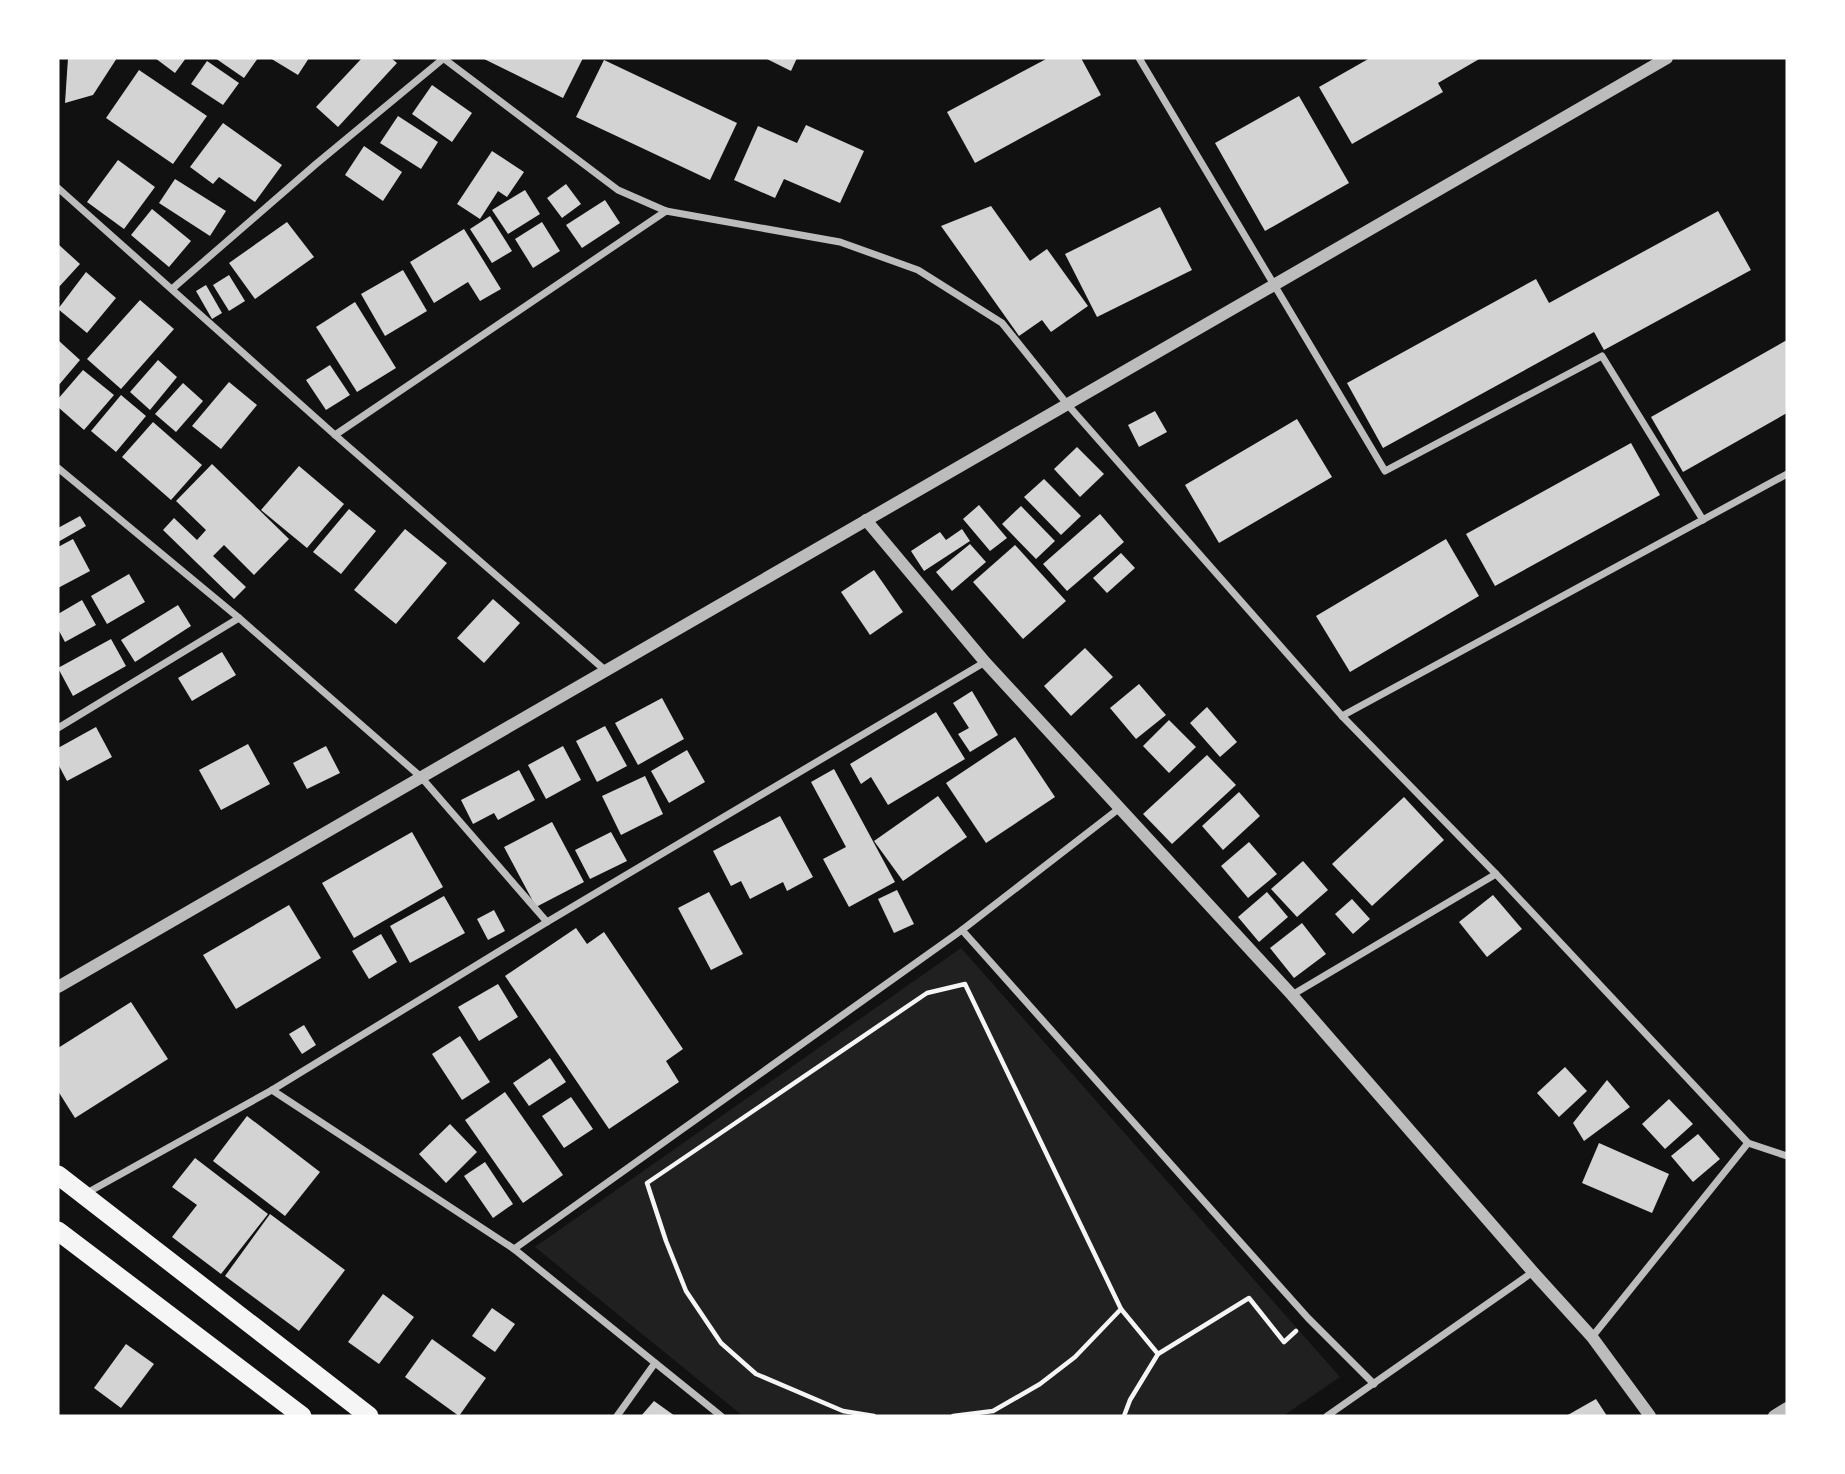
<svg xmlns="http://www.w3.org/2000/svg" width="1845" height="1474" viewBox="0 0 1845 1474" font-family="Poppins,sans-serif">
	<rect width="100%" height="100%" fill="#111"/>
	<!-- green -->
	<polygon fill="#202020" points="961,948 1340,1377 1283,1416 743,1416 535,1247"/>
	<!-- building -->
	<g fill="#d3d3d3">
		<polygon points="68,58 117,58 93,95 65,103"/>
		<polygon points="155,58 186,58 175,73"/>
		<polygon points="215,58 258,58 244,78"/>
		<polygon points="270,58 309,58 298,75"/>
		<polygon points="362,58 391,58 397,63 338,127 316,107"/>
		<polygon points="482,58 583,58 563,98"/>
		<polygon points="765,58 797,58 791,71"/>
		<polygon points="1048,58 1081,58 1101,95 975,163 947,112"/>
		<polygon points="1370,58 1481,58 1438,83 1443,92 1352,144 1319,87"/>
		<polygon points="604,60 737,123 710,180 576,117"/>
		<polygon points="207,61 239,83 223,105 191,84"/>
		<polygon points="139,70 207,116 173,164 106,118"/>
		<polygon points="432,85 472,113 452,142 412,114"/>
		<polygon points="1299,96 1349,183 1265,231 1215,143"/>
		<polygon points="398,116 438,142 421,169 380,143"/>
		<polygon points="223,123 282,165 255,202 219,177 213,184 190,167"/>
		<polygon points="806,125 864,151 840,203 784,179 775,198 734,180 758,126 797,143"/>
		<polygon points="364,146 402,172 383,201 345,175"/>
		<polygon points="492,151 524,172 507,197 498,191 480,219 457,204"/>
		<polygon points="118,160 155,187 124,229 87,202"/>
		<polygon points="175,179 226,211 210,236 159,203"/>
		<polygon points="566,184 581,204 562,218 547,198"/>
		<polygon points="525,190 540,214 508,234 492,210"/>
		<polygon points="605,200 620,223 582,248 566,225"/>
		<polygon points="991,206 1030,261 1047,249 1088,306 1051,332 1042,320 1019,336 941,226"/>
		<polygon points="1160,207 1192,270 1097,317 1065,254"/>
		<polygon points="152,209 191,241 169,267 131,235"/>
		<polygon points="1718,211 1751,270 1604,350 1594,332 1383,448 1347,383 1536,279 1549,303"/>
		<polygon points="490,216 512,251 492,263 470,229"/>
		<polygon points="287,222 314,257 255,299 229,263"/>
		<polygon points="542,222 560,251 533,268 515,239"/>
		<polygon points="464,229 501,289 480,301 468,282 434,303 410,262"/>
		<polygon points="58,244 80,264 58,288"/>
		<polygon points="403,270 427,311 385,336 361,294"/>
		<polygon points="86,272 116,298 87,333 58,309"/>
		<polygon points="229,275 245,301 229,311 213,285"/>
		<polygon points="206,285 222,313 212,319 196,291"/>
		<polygon points="140,300 174,329 121,389 87,359"/>
		<polygon points="355,302 396,368 357,392 316,327"/>
		<polygon points="58,340 80,360 58,386"/>
		<polygon points="1787,340 1787,413 1683,472 1651,417"/>
		<polygon points="158,360 177,377 150,410 130,392"/>
		<polygon points="330,365 350,395 326,410 306,380"/>
		<polygon points="83,370 114,395 84,430 58,407 58,399"/>
		<polygon points="229,382 257,405 221,449 192,426"/>
		<polygon points="183,383 203,401 176,432 155,414"/>
		<polygon points="121,395 146,416 116,452 91,431"/>
		<polygon points="1155,411 1167,432 1139,447 1128,425"/>
		<polygon points="1297,419 1332,477 1219,543 1185,485"/>
		<polygon points="153,422 202,465 171,500 122,457"/>
		<polygon points="1631,443 1660,495 1495,586 1466,534"/>
		<polygon points="1077,447 1104,474 1080,497 1054,469"/>
		<polygon points="212,464 289,539 254,575 224,545 213,556 246,587 234,599 163,530 174,518 197,540 206,530 176,501"/>
		<polygon points="299,466 344,504 307,548 261,510"/>
		<polygon points="1044,479 1081,516 1061,535 1024,497"/>
		<polygon points="979,505 1007,538 990,551 963,519"/>
		<polygon points="1021,506 1055,541 1036,559 1002,524"/>
		<polygon points="349,509 376,531 341,574 313,552"/>
		<polygon points="1100,514 1124,542 1067,591 1043,564"/>
		<polygon points="80,516 86,526 58,542 58,528"/>
		<polygon points="405,529 447,563 396,624 354,590"/>
		<polygon points="962,529 970,541 924,571 911,551 940,532 946,540"/>
		<polygon points="73,539 90,571 58,588 58,547"/>
		<polygon points="1446,539 1479,596 1350,672 1316,616"/>
		<polygon points="970,544 986,562 952,591 936,572"/>
		<polygon points="1015,545 1066,601 1023,639 973,582"/>
		<polygon points="1121,553 1135,568 1107,593 1093,578"/>
		<polygon points="874,570 903,612 870,635 841,592"/>
		<polygon points="129,574 145,602 107,624 91,596"/>
		<polygon points="493,599 520,623 484,663 457,638"/>
		<polygon points="82,600 96,625 65,642 58,629 58,614"/>
		<polygon points="178,605 191,626 135,662 121,640"/>
		<polygon points="111,639 126,666 73,696 58,668"/>
		<polygon points="1085,648 1113,677 1071,716 1044,686"/>
		<polygon points="222,652 236,675 192,701 178,678"/>
		<polygon points="1139,684 1166,715 1136,739 1110,708"/>
		<polygon points="972,691 998,735 970,752 958,734 969,728 953,703"/>
		<polygon points="662,698 684,739 638,765 615,723"/>
		<polygon points="1207,707 1237,742 1220,757 1190,723"/>
		<polygon points="936,712 965,759 888,805 871,777 861,784 850,764"/>
		<polygon points="1169,720 1196,747 1169,773 1143,746"/>
		<polygon points="605,726 627,766 597,782 576,741"/>
		<polygon points="96,727 112,757 67,781 58,764 58,748"/>
		<polygon points="1015,737 1055,797 986,843 946,783"/>
		<polygon points="248,744 270,784 221,810 199,770"/>
		<polygon points="326,746 340,773 307,789 293,763"/>
		<polygon points="563,746 581,780 546,799 528,765"/>
		<polygon points="687,750 705,782 669,803 651,771"/>
		<polygon points="1207,755 1236,785 1172,844 1143,814"/>
		<polygon points="834,769 895,882 849,907 823,859 846,847 811,782"/>
		<polygon points="519,770 535,800 498,820 494,813 473,824 461,800"/>
		<polygon points="645,776 663,814 621,835 602,796"/>
		<polygon points="1239,792 1260,816 1223,850 1202,826"/>
		<polygon points="938,796 967,837 903,881 874,841"/>
		<polygon points="1404,797 1444,840 1372,906 1332,864"/>
		<polygon points="780,816 813,877 787,891 783,882 750,899 741,881 731,886 713,851"/>
		<polygon points="552,822 584,882 536,907 504,847"/>
		<polygon points="412,832 443,887 354,938 322,883"/>
		<polygon points="611,832 627,861 590,879 575,850"/>
		<polygon points="1249,842 1277,874 1248,898 1221,866"/>
		<polygon points="1303,861 1328,890 1297,917 1271,889"/>
		<polygon points="897,890 914,924 894,933 878,899"/>
		<polygon points="709,892 743,954 711,970 678,908"/>
		<polygon points="1267,892 1288,917 1259,942 1238,917"/>
		<polygon points="1493,895 1522,929 1487,957 1459,922"/>
		<polygon points="444,896 465,933 410,963 390,926"/>
		<polygon points="1352,899 1370,919 1353,934 1335,914"/>
		<polygon points="289,905 321,958 236,1009 203,955"/>
		<polygon points="494,910 505,931 488,940 477,919"/>
		<polygon points="1302,923 1326,954 1294,978 1270,948"/>
		<polygon points="576,928 587,944 604,932 683,1049 666,1061 679,1082 609,1129 505,976"/>
		<polygon points="381,934 397,962 369,979 352,951"/>
		<polygon points="498,984 518,1017 479,1041 458,1007"/>
		<polygon points="131,1002 168,1059 75,1118 58,1091 58,1048"/>
		<polygon points="304,1025 316,1045 302,1054 289,1034"/>
		<polygon points="460,1036 490,1082 462,1100 432,1054"/>
		<polygon points="550,1058 566,1082 529,1106 513,1083"/>
		<polygon points="1565,1067 1587,1091 1559,1117 1537,1093"/>
		<polygon points="1607,1080 1630,1107 1584,1141 1573,1123"/>
		<polygon points="505,1092 563,1175 523,1203 465,1120"/>
		<polygon points="571,1097 593,1129 564,1148 542,1116"/>
		<polygon points="1669,1099 1693,1124 1665,1149 1642,1124"/>
		<polygon points="247,1116 320,1172 285,1216 213,1161"/>
		<polygon points="450,1124 477,1152 446,1183 419,1154"/>
		<polygon points="1698,1134 1720,1159 1693,1182 1671,1156"/>
		<polygon points="1599,1143 1669,1174 1652,1213 1582,1183"/>
		<polygon points="195,1158 268,1214 221,1274 172,1237 197,1205 172,1187"/>
		<polygon points="485,1162 513,1204 493,1218 464,1176"/>
		<polygon points="270,1214 345,1270 299,1331 225,1276"/>
		<polygon points="383,1294 414,1317 379,1364 348,1342"/>
		<polygon points="492,1308 515,1324 495,1352 472,1336"/>
		<polygon points="432,1339 486,1378 459,1416 405,1377"/>
		<polygon points="126,1344 154,1364 121,1408 94,1388"/>
		<polygon points="1596,1399 1607,1416 1566,1416"/>
		<polygon points="654,1401 675,1416 641,1416"/>
	</g>
	<g fill="none" stroke-linecap="round" stroke-linejoin="round">
		<!-- path -->
		<g stroke="#f5f5f5" stroke-width="4.5">
			<polyline points="1121,1309 1158,1354"/>
			<polyline points="874,1416 843,1411 756,1374 721,1343 686,1291 666,1241 647,1183 927,993 965,984 1121,1309 1075,1357 1040,1384 993,1411 953,1416"/>
			<polyline points="1124,1416 1130,1400 1158,1354 1249,1298 1284,1342 1296,1331"/>
		</g>
		<!-- minor -->
		<g stroke="#bcbcbc" stroke-width="7">
			<polyline points="443,58 618,190 666,211 840,242 918,270 1002,323 1067,404 1342,716 1496,874 1748,1143 1787,1156"/>
			<polyline points="1139,58 1385,471 1602,356 1703,520"/>
			<polyline points="58,188 335,435 606,671"/>
			<polyline points="172,289 316,164 444,58"/>
			<polyline points="335,435 666,211"/>
			<polyline points="58,468 239,618 421,777 547,922"/>
			<polyline points="1342,716 1787,474"/>
			<polyline points="58,728 239,618"/>
			<polyline points="962,930 1308,1318 1374,1384"/>
			<polyline points="1292,995 1496,874"/>
			<polyline points="272,1090 514,1249 721,1416"/>
			<polyline points="85,1194 272,1090 547,922 985,662"/>
			<polyline points="514,1249 962,930 1121,807"/>
			<polyline points="1592,1337 1748,1143"/>
			<polyline points="617,1416 655,1363"/>
			<polyline points="1327,1416 1533,1272"/>
		</g>
		<!-- tertiary -->
		<g stroke="#bcbcbc" stroke-width="12">
			<polyline points="866,520 985,662 1292,995 1533,1272 1592,1337 1650,1416"/>
			<polyline points="58,987 1667,58"/>
			<polyline points="1774,1416 1787,1408"/>
		</g>
		<!-- trunk -->
		<g stroke="#f5f5f5" stroke-width="19">
			<polyline points="58,1175 369,1416"/>
			<polyline points="58,1231 302,1416"/>
		</g>
	</g>
	<!-- border -->
	<rect width="1845" height="1474" fill="none" stroke="#ffffff" stroke-width="119"/>
</svg>
